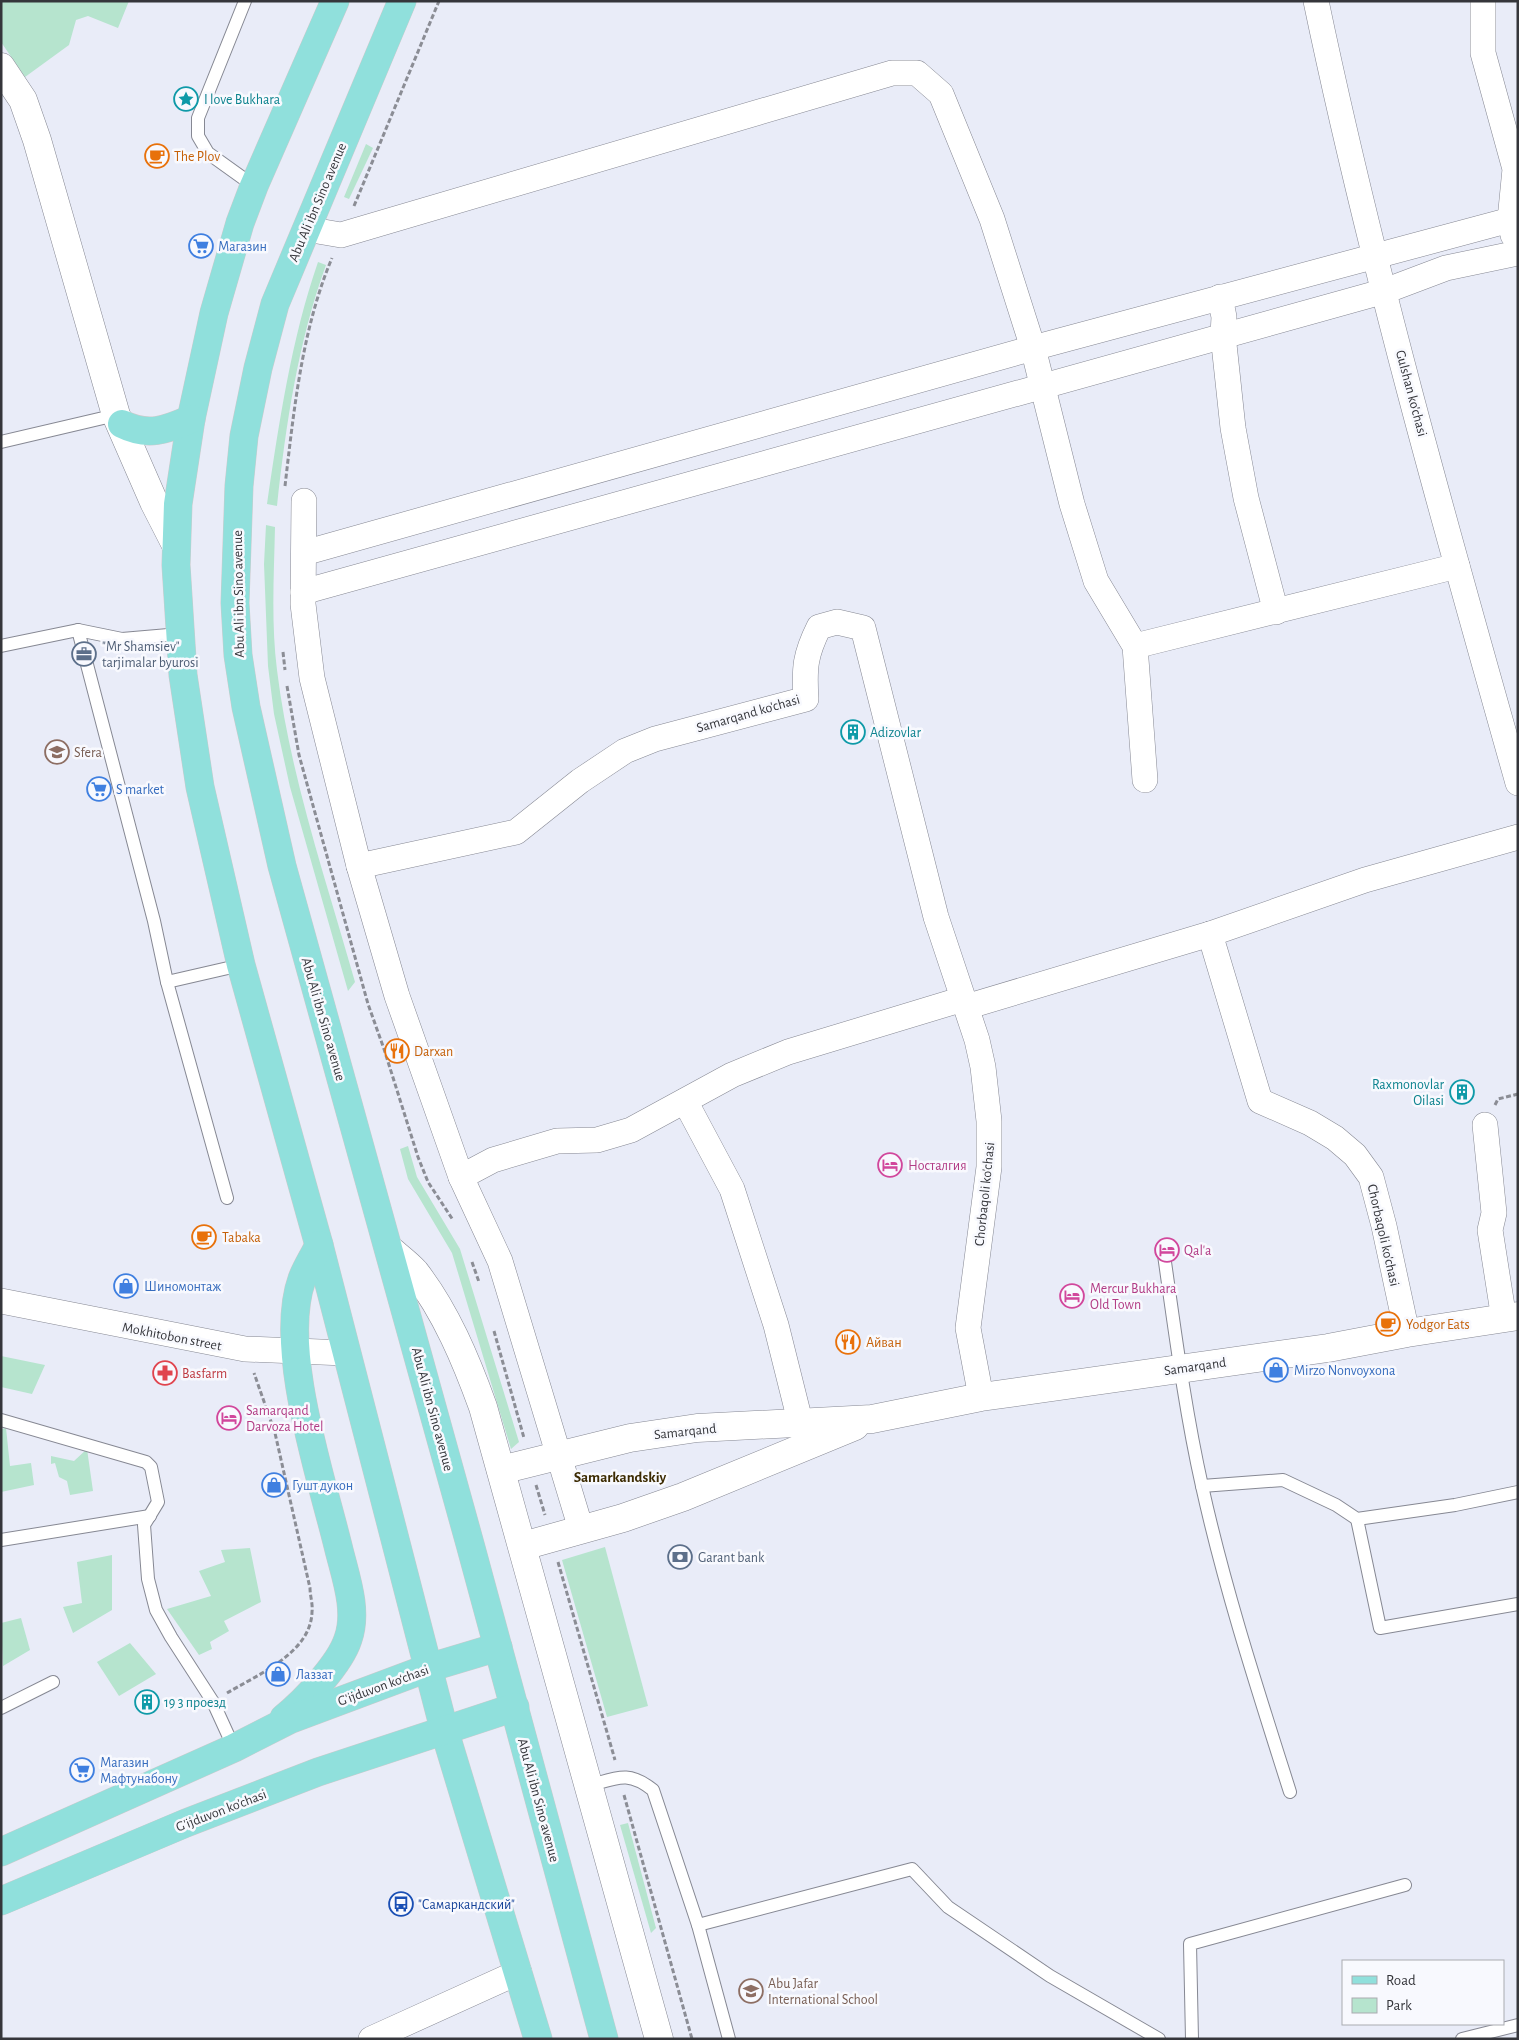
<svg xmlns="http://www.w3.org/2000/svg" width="1519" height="2040" viewBox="0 0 1519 2040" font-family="'Alegreya Sans',sans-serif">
	<rect width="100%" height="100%" fill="#e9ecf8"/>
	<!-- green -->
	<g fill="#b6e4ce">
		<polygon points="1,1 129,1 118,28 88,16 76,20 69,45 25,77 1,42"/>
		<polygon points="366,144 373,148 349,199 344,197"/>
		<path d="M318,262L326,265C298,342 286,424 277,506L267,504C279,423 291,340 318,262Z"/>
		<path d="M266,525L275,527C274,574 271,623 277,670C290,776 326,879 355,982L348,991L290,787L274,714L268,666L264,564Z"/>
		<polygon points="408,1146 417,1177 460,1249 519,1442 511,1449 452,1253 408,1179 400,1149"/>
		<polygon points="1,1356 45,1365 32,1394 1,1387"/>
		<polygon points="6,1428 10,1466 31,1463 34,1485 1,1492 1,1429"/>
		<polygon points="87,1449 93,1491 70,1495 67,1481 59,1477 55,1463 51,1464 51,1456 74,1461"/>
		<polygon points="605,1547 648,1706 607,1717 562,1560"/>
		<polygon points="250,1548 261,1602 224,1621 229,1631 210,1642 212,1649 199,1655 167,1609 211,1596 199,1571 225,1562 221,1550"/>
		<polygon points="112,1555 112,1610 73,1633 63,1607 82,1603 77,1562"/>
		<polygon points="21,1618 30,1650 3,1666 1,1623"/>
		<polygon points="130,1643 156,1674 119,1696 97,1662"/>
		<polygon points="628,1823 656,1928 651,1933 620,1825"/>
	</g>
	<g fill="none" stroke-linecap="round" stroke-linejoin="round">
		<!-- lane casing -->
		<g stroke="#868893" stroke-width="14">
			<g id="lane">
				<polyline points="245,1 198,118 198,136 208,153 254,186"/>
				<polyline points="1,442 116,415"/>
				<polyline points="78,630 154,921 167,982 241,965"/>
				<polyline points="1,646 78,630 122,639 180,634"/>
				<polyline points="167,982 227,1198"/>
				<path d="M1164,1255C1175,1332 1185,1410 1202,1486C1225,1590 1258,1691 1290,1792"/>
				<polyline points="1,1420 146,1462 151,1467 158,1502 144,1525 148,1579 156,1610 171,1637 213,1702 234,1748"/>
				<polyline points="1202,1486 1283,1480 1336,1505 1357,1519 1455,1505 1518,1492"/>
				<polyline points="1357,1519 1380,1628 1518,1604"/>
				<polyline points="1,1540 150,1516"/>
				<polyline points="1,1708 53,1682"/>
				<path d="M588,1786C617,1778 628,1770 653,1790L698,1925L729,2039"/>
				<polyline points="698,1925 912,1869 948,1907 1050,1976 1159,2039"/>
				<polyline points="1192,2039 1190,1944 1405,1885"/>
				<polyline points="1462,2039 1518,2025"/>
			</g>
		</g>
		<!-- street casing -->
		<g stroke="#868893" stroke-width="26">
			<g id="street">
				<path d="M1316,1C1371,264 1445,525 1518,783"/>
				<polyline points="1483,1 1483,53 1515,169 1510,220 1513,235"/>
				<polyline points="306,229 341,235 892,73 917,73 941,94 992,219 1033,348 1072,504 1096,581 1135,646 1145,780"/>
				<polyline points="1220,297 1224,317 1223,335 1233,428 1246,498 1276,612"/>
				<polyline points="304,501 303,604 312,678 359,866"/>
				<polyline points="304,553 1033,348 1510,220"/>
				<polyline points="303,592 1385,291 1446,268 1518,253"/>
				<polyline points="1135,646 1457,566"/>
				<polyline points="1210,934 1260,1101 1310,1123 1335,1138 1355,1155 1371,1177 1384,1226 1407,1333"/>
				<polyline points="966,1007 1210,934 1365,880 1518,837"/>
				<polyline points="685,1101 732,1189 776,1325 800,1421"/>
				<polyline points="1485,1125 1494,1213 1490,1230 1504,1319"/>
				<path d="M461,1177L397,996L359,866L516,832L580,781L625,751L655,739L806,699C804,668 805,655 819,627L837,622L863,628L936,917L977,1040L983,1067L989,1121V1167L968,1328L981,1397"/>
				<polyline points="1,1301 245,1349 345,1353"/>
				<polyline points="581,1529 500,1261 461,1177 493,1160 557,1141 597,1140 631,1130 732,1075 788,1052 963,999"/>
				<polyline points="371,2039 519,1972"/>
			</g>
		</g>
		<!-- secondary casing -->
		<g stroke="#868893" stroke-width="29">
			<g id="secondary">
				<polyline points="1,67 23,100 37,140 116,415 154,502 176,545"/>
				<path d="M389,1249C397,1256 408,1264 415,1272C446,1312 466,1360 483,1407L659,2039"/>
				<polyline points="501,1470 630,1438 697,1428 872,1419 981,1397 1328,1348 1407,1333 1518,1316"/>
				<polyline points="523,1546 623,1518 683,1497 855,1426"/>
			</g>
		</g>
		<!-- primary casing -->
		<g stroke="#cacbcc" stroke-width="29">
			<g id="primary">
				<polyline points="335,1 254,186 240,223 214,313 191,419 178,504 176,565 183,675 200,787 241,965 319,1245 444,1729 538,2039"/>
				<polyline points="402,1 275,304 258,368 244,436 239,486 235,603 238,655 246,707 282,866 470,1544 604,2039"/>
				<path d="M122,424C148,437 166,430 191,419"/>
				<path d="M284,1718C305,1701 340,1664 348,1639C358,1611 346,1578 339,1550C322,1479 277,1348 302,1279C306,1268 314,1256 319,1245"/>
				<polyline points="1,1852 234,1748 289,1720 428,1668 498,1647"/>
				<polyline points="1,1901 186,1823 318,1772 515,1707"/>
			</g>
		</g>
		<!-- path -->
		<g stroke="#8b8d95" stroke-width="3" stroke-dasharray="5 2.5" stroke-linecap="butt">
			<polyline points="354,206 439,1"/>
			<path d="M285,486C294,409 302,329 332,258"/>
			<polyline points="283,652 285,670"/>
			<polyline points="287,686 299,755 368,1004 384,1049 418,1157 428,1182 453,1220"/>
			<polyline points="1495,1105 1498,1099 1518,1094"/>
			<polyline points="472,1262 479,1282"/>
			<polyline points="494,1331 524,1438"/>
			<polyline points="536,1485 545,1515"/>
			<polyline points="558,1562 615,1760"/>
			<path d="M227,1693C257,1675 311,1653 312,1612C313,1604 310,1596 310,1588L275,1433L254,1373"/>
			<polyline points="624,1795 692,2039"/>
		</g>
		<!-- lane -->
		<use href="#lane" stroke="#fff" stroke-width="12"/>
		<!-- street -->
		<use href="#street" stroke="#fff" stroke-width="25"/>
		<!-- secondary -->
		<use href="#secondary" stroke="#fff" stroke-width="28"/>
		<!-- primary -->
		<use href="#primary" stroke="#90e0dc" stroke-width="28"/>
	</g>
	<!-- icons -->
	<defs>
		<g id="sight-ring" transform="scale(1.25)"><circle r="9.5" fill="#f8f9fe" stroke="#0f9aa8" stroke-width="1.5"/><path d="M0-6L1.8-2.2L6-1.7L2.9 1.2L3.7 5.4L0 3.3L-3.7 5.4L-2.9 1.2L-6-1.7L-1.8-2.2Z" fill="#0f9aa8"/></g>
		<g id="cafe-ring" transform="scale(1.25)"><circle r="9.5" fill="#f8f9fe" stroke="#e8710a" stroke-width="1.5"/><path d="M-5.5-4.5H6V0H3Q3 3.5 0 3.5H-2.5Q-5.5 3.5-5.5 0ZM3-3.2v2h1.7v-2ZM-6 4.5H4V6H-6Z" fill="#e8710a"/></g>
		<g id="supermarket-ring" transform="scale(1.25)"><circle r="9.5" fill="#f8f9fe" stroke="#3f7fe0" stroke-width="1.5"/><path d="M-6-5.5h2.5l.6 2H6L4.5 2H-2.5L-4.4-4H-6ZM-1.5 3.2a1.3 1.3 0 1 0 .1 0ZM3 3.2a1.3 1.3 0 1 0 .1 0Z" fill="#3f7fe0"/></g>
		<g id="office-ring" transform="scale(1.25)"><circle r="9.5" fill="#f8f9fe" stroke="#5c6f8a" stroke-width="1.5"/><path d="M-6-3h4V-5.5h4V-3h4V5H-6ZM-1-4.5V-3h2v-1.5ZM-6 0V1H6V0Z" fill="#5c6f8a"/></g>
		<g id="building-ring" transform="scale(1.25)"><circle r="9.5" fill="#f8f9fe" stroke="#0f9aa8" stroke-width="1.5"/><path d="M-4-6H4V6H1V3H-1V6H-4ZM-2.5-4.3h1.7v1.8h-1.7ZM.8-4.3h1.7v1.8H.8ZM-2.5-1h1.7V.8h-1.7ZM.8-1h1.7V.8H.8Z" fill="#0f9aa8"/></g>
		<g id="school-ring" transform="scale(1.25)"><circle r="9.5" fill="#f8f9fe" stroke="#8d6e63" stroke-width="1.5"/><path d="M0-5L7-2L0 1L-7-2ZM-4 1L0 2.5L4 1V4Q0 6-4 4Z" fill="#8d6e63"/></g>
		<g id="restaurant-ring" transform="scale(1.25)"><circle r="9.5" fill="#f8f9fe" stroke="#e8710a" stroke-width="1.5"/><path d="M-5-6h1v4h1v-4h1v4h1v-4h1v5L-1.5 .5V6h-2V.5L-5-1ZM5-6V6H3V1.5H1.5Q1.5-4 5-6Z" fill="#e8710a"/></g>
		<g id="hotel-ring" transform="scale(1.25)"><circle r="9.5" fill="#f8f9fe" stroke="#d1479c" stroke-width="1.5"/><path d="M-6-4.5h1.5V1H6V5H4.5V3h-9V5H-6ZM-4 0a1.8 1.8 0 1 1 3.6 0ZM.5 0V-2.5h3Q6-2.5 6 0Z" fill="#d1479c"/></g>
		<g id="shop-ring" transform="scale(1.25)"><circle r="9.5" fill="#f8f9fe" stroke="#3f7fe0" stroke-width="1.5"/><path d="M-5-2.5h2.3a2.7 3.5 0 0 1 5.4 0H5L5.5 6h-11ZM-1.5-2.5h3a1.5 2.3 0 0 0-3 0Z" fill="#3f7fe0"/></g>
		<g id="pharmacy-ring" transform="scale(1.25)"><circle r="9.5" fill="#f8f9fe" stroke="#e0444e" stroke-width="1.5"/><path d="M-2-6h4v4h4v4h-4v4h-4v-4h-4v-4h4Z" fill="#e0444e"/></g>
		<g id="bank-ring" transform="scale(1.25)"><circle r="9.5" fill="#f8f9fe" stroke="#5c6f8a" stroke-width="1.5"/><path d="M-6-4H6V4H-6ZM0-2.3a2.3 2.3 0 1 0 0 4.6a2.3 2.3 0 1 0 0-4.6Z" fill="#5c6f8a"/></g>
		<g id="bus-ring" transform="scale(1.25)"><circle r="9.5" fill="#f8f9fe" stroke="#1a4fb4" stroke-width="1.5"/><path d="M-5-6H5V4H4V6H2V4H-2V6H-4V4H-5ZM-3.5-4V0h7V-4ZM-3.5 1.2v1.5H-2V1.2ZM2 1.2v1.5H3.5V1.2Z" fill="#1a4fb4"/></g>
	</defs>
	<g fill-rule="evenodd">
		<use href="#sight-ring" x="186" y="99"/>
		<use href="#cafe-ring" x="157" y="156"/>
		<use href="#supermarket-ring" x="201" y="246"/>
		<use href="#office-ring" x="84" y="654"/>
		<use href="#building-ring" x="853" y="732"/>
		<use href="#school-ring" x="57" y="752"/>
		<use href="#supermarket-ring" x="99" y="789"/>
		<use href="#restaurant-ring" x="397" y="1051"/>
		<use href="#building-ring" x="1462" y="1092"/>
		<use href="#hotel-ring" x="890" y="1165"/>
		<use href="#cafe-ring" x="204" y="1237"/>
		<use href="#hotel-ring" x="1167" y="1250"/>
		<use href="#shop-ring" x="126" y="1286"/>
		<use href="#hotel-ring" x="1072" y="1296"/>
		<use href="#cafe-ring" x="1388" y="1324"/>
		<use href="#restaurant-ring" x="848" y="1342"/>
		<use href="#shop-ring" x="1276" y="1370"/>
		<use href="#pharmacy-ring" x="165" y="1373"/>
		<use href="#hotel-ring" x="229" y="1418"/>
		<use href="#shop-ring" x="274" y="1485"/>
		<use href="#bank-ring" x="680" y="1557"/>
		<use href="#shop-ring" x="278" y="1674"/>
		<use href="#building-ring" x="147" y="1702"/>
		<use href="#supermarket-ring" x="82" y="1770"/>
		<use href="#bus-ring" x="401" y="1904"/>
		<use href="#school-ring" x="751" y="1991"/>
	</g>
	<g text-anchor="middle" stroke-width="5" stroke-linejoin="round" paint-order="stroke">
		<!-- culture labels -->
		<g font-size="14" fill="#0d838f" stroke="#f8f9fe" text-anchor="start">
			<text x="204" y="104">I love Bukhara</text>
			<text x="870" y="737">Adizovlar</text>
			<text x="1444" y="1089" text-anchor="end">Raxmonovlar<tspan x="1444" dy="16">Oilasi</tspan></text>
			<text x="164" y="1707">19 3 проезд</text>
		</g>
		<!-- food labels -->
		<g font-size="14" fill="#c56008" stroke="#f8f9fe" text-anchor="start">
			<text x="174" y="161">The Plov</text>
			<text x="414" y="1056">Darxan</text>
			<text x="222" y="1242">Tabaka</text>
			<text x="1406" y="1329">Yodgor Eats</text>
			<text x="866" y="1347">Айван</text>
		</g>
		<!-- street labels -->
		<g font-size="14" fill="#35363b" stroke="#f8f9fe">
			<text transform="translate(317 202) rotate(-67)" y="5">Abu Ali ibn Sino avenue</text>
			<text transform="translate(1412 393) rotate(75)" y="5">Gulshan ko'chasi</text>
			<text transform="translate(238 594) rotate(-91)" y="5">Abu Ali ibn Sino avenue</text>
			<text transform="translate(748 713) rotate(-16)" y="5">Samarqand ko'chasi</text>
			<text transform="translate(324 1019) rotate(74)" y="5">Abu Ali ibn Sino avenue</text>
			<text transform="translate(984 1194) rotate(-84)" y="5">Chorbaqoli ko'chasi</text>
			<text transform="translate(1384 1235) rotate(77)" y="5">Chorbaqoli ko'chasi</text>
			<text transform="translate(172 1336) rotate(11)" y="5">Mokhitobon street</text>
			<text transform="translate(1195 1366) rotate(-8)" y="5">Samarqand</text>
			<text transform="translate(433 1409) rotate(75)" y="5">Abu Ali ibn Sino avenue</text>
			<text transform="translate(685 1431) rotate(-6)" y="5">Samarqand</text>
			<text transform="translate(383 1685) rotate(-20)" y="5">G'ijduvon ko‘chasi</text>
			<text transform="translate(539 1800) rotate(75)" y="5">Abu Ali ibn Sino avenue</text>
			<text transform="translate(221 1810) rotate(-21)" y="5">G'ijduvon ko'chasi</text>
		</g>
		<!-- shop labels -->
		<g font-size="14" fill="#366cbe" stroke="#f8f9fe" text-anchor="start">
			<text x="218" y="251">Магазин</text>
			<text x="116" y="794">S market</text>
			<text x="144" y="1291">Шиномонтаж</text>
			<text x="1294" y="1375">Mirzo Nonvoyxona</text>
			<text x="292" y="1490">Гушт дукон</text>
			<text x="296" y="1679">Лаззат</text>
			<text x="100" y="1767">Магазин<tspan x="100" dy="16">Мафтунабону</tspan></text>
		</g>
		<!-- service labels -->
		<g font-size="14" fill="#4e5e75" stroke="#f8f9fe" text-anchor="start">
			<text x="102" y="651">"Mr Shamsiev"<tspan x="102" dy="16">tarjimalar byurosi</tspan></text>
			<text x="698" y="1562">Garant bank</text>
		</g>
		<!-- education labels -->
		<g font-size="14" fill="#785e54" stroke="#f8f9fe" text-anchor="start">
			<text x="74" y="757">Sfera</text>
			<text x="768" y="1988">Abu Jafar<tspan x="768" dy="16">International School</tspan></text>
		</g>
		<!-- hotel labels -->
		<g font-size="14" fill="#b23c85" stroke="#f8f9fe" text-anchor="start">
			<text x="908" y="1170">Носталгия</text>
			<text x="1184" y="1255">Qal'a</text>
			<text x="1090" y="1293">Mercur Bukhara<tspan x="1090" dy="16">Old Town</tspan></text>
			<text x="246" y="1415">Samarqand<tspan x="246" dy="16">Darvoza Hotel</tspan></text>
		</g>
		<!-- health labels -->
		<g font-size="14" fill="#be3a42" stroke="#f8f9fe" text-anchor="start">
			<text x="182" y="1378">Basfarm</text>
		</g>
		<!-- transit labels -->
		<g font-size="14" fill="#164399" stroke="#f8f9fe" text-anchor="start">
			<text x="418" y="1909">"Самаркандский"</text>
		</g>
		<!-- neighbourhood labels -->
		<g font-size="15" font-weight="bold" fill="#3c2b02" stroke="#f8f9fe">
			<text x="620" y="1482">Samarkandskiy</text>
		</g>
	</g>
	<!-- border -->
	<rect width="1519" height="2040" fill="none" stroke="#35363b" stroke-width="5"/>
	<!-- legend -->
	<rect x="1342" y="1960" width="162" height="65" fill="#f8f9fe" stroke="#aaabb0"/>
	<rect x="1352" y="1976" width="25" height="8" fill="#90e0dc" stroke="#aaabb0"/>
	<text x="1386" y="1985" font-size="15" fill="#35363b">Road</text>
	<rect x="1352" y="1998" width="25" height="15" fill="#b6e4ce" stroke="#aaabb0"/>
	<text x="1386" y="2010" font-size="15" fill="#35363b">Park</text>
</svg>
